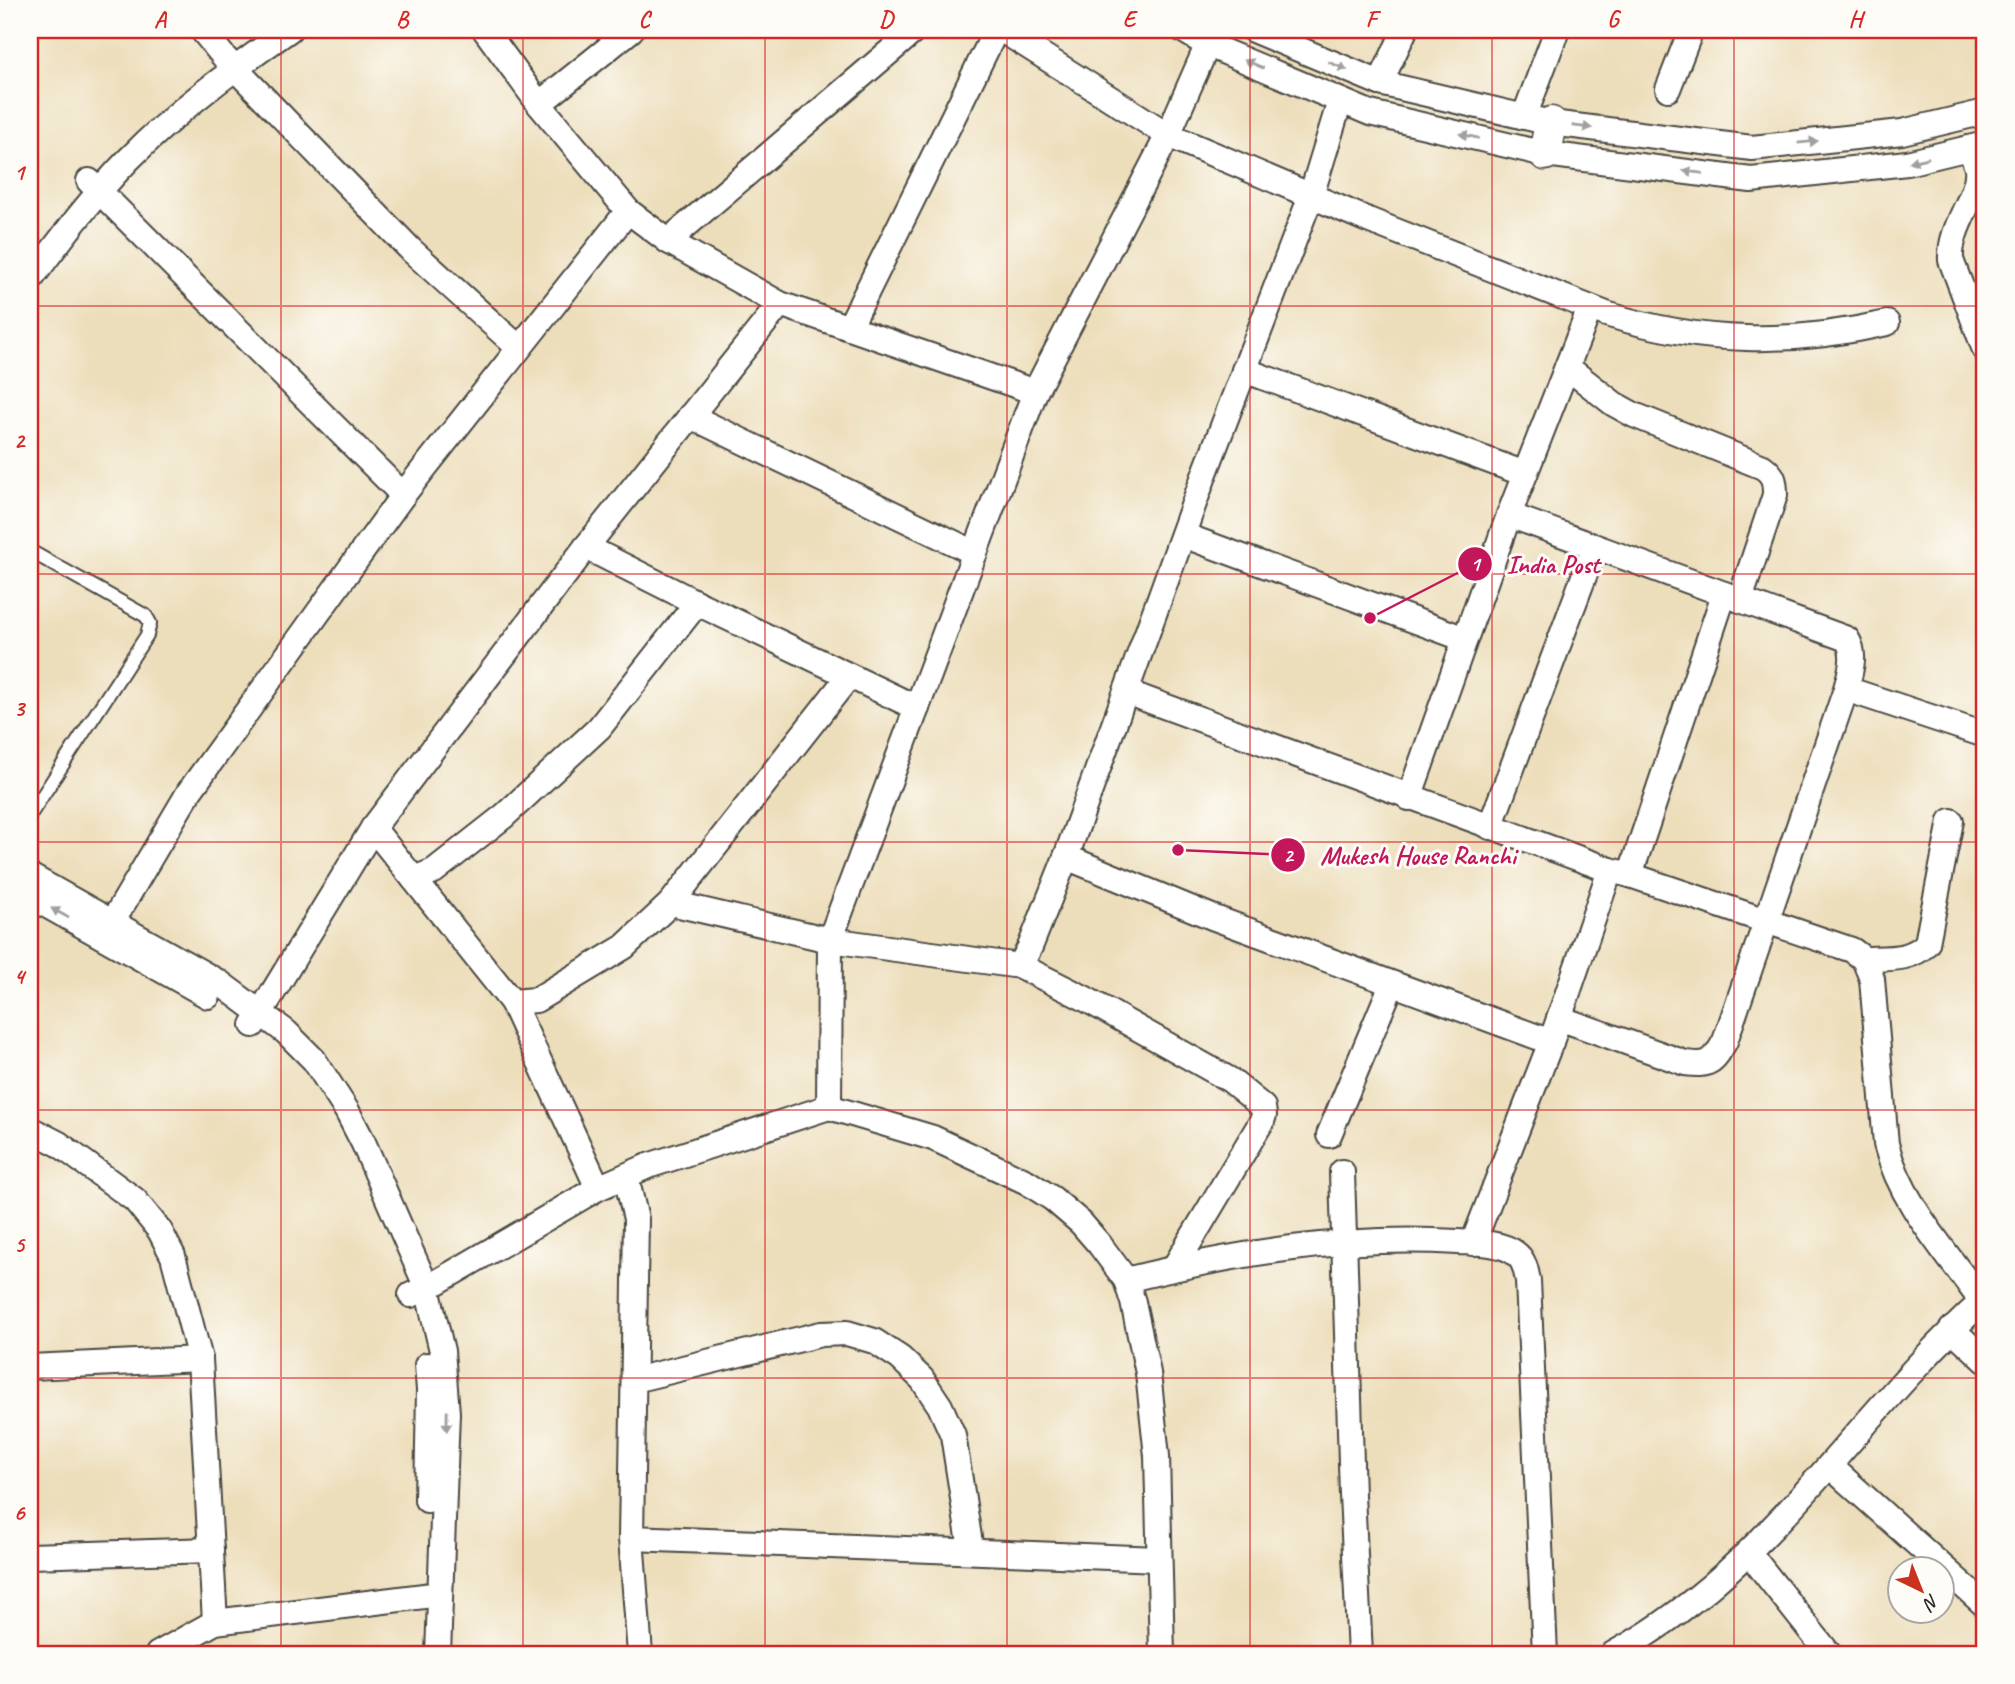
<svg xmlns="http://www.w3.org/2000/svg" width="2015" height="1684" viewBox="0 0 2015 1684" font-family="Caveat,sans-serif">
	<rect width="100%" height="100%" fill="#fdfcf7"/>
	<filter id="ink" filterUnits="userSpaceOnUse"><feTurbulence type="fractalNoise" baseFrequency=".0143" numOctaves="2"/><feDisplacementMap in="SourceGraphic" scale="14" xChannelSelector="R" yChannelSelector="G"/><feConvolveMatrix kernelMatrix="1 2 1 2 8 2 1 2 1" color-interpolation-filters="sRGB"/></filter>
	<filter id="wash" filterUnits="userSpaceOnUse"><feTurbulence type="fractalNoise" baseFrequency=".00686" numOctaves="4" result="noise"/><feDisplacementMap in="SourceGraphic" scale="28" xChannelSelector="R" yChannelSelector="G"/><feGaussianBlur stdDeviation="1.57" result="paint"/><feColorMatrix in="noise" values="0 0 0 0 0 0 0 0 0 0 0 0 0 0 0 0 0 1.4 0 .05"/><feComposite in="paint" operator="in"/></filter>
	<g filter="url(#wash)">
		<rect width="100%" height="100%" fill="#eddebb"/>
	</g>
	<g filter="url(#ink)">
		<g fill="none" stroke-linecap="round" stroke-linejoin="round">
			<!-- service casing -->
			<g stroke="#484641" stroke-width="16">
				<polyline id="service" points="30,551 146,616 150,623 147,635 30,815"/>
			</g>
			<!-- minor casing -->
			<g stroke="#484641" stroke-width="28">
				<g id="minor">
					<polyline points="202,30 224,57 411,250 519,348"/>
					<polyline points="485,30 539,104 628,211 668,241 780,304 1035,392"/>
					<path d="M1002,30L1168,135L1368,220L1606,314C1702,344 1790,345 1887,323"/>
					<polyline points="1183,30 1206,44 1370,113 1545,154 1751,180 1907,163 1985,144"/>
					<polyline points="1253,30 1380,83 1551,123 1752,148 1902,132 1985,112"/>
					<polyline points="1380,83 1405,30"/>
					<polyline points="1668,89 1691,30"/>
					<polyline points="539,104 631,30"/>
					<polyline points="1524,117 1557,30"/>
					<path d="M1969,148C1971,155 1976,162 1977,169C1980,195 1949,225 1951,260L1985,350"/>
					<polyline points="89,181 403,495"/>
					<polyline points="668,241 915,30"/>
					<path d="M30,280C61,239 92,197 128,160C176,111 233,69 289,30"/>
					<polyline points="849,328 996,30"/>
					<path d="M1567,367L1614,404L1634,415L1763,467C1774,475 1775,481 1775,495L1740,600"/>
					<polyline points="1244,370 1525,474"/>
					<polyline points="690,416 975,553"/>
					<path d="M1509,515L1847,639C1857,655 1850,672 1846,689L1725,1041C1713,1063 1709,1066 1685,1063L1559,1018"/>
					<polyline points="1183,535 1465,639"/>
					<polyline points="586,547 697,603 917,708"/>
					<polyline points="1846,689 1985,735"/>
					<polyline points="1126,692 1610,870 1551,1042 1473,1243"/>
					<polyline points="1409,798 1509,515 1590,308"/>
					<polyline points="1490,827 1595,547"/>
					<polyline points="373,828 512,1002 536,1000 624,947 671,903 849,676"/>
					<polyline points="1066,857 1212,917 1551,1042"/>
					<path d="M1610,870L1630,875L1852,950L1864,959L1872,979L1886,1144C1901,1204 1947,1252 1982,1302"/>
					<polyline points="1630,875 1724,594"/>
					<polyline points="30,876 220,983 286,1032 314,1060 347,1111 363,1142 427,1288 442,1351 447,1413 438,1654"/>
					<polyline points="414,879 434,871 504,816 599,728 697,603"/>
					<polyline points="30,896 208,996"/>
					<polyline points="671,903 830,940 1020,966 1030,947 1066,857 1205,473 1311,196 1340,101"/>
					<polyline points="104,936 189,792 403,495 628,211"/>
					<path d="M1864,959C1886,958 1912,961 1927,943L1951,821"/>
					<polyline points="1020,966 1084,998 1230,1080 1263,1107 1264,1115 1262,1121 1174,1268"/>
					<polyline points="512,1002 598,1188"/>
					<polyline points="253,1025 373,828 586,547 780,304"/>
					<polyline points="829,1107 830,940 1035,392 1168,135 1214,30"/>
					<polyline points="30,1129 59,1144 135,1200 160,1231 173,1256 200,1359 215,1622"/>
					<polyline points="1329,1135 1392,984"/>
					<polyline points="1342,1172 1352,1495 1360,1654"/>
					<polyline points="626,1177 636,1219 631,1538 640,1654"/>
					<path d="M1126,1280C1235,1253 1346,1235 1458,1242C1476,1243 1500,1242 1515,1253C1524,1259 1526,1270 1528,1281L1545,1654"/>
					<polyline points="411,1295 427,1288 598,1188 648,1166 829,1107 933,1138 1027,1182 1053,1199 1081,1223 1100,1245 1126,1280 1133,1302 1148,1373 1157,1456 1162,1654"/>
					<polyline points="1952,1329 1985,1360"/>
					<polyline points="427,1365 429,1390 427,1500"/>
					<polyline points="30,1367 200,1359"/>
					<polyline points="634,1380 821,1334 847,1333 874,1341 900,1358 922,1379 940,1406 953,1435 971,1550"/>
					<polyline points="1830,1466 1985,1605"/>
					<polyline points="631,1538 1159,1559"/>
					<polyline points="1749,1553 1829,1654"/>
					<polyline points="30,1556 211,1550"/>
					<polyline points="158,1654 215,1622 440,1594"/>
					<path d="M1613,1654C1771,1568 1854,1416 1985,1299"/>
				</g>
			</g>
			<!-- tertiary casing -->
			<g stroke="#484641" stroke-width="35">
				<polyline id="tertiary" points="1545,154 1551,123"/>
			</g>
			<!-- service -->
			<use href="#service" stroke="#fff" stroke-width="12"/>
			<!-- minor -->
			<use href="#minor" stroke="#fff" stroke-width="24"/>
			<!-- tertiary -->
			<use href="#tertiary" stroke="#fff" stroke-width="32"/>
		</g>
		<!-- one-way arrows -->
		<defs><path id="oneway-solid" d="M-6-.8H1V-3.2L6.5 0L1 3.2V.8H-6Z" transform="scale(1.75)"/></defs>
		<g fill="#a0a0a0">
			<use href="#oneway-solid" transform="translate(1254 64) rotate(-157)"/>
			<use href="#oneway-solid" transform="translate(1338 66) rotate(23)"/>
			<use href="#oneway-solid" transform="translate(1582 127) rotate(7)"/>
			<use href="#oneway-solid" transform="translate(1469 136) rotate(-167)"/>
			<use href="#oneway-solid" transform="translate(1808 142) rotate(-6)"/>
			<use href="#oneway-solid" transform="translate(1919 160) rotate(167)"/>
			<use href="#oneway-solid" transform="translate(1693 172) rotate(-173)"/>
			<use href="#oneway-solid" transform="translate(60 913) rotate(-151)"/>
			<use href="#oneway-solid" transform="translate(447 1421) rotate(91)"/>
		</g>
	</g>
	<!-- grid -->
	<path fill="none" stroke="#d62828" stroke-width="2" stroke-opacity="0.55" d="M281,30V1654M523,30V1654M765,30V1654M1007,30V1654M1250,30V1654M1492,30V1654M1734,30V1654M30,306H1985M30,574H1985M30,842H1985M30,1110H1985M30,1378H1985"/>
	<!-- callouts -->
	<path fill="none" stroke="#c2185b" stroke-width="2.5" d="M1370 618L1475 564M1178 850L1288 855"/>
	<g fill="#c2185b" stroke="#fdfcf7" stroke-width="2.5">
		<circle cx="1370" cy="618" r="7"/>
		<circle cx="1178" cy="850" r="7"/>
		<circle cx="1475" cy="564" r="18"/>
		<circle cx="1288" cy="855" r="18"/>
	</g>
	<g font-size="21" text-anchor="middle" font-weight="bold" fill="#fff">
		<text x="1475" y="571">1</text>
		<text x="1288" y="862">2</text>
	</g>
	<g font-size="26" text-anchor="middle" font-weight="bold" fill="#c2185b" stroke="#fdfcf7" stroke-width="6" stroke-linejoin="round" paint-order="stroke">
		<text x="1553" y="573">India Post</text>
		<text x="1418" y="864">Mukesh House Ranchi</text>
	</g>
	<!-- margin -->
	<rect width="2015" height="1684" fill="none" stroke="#fdfcf7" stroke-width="77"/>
	<!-- north arrow -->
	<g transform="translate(1921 1590) rotate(137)"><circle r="33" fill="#fdfcf7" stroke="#a9a8a5" stroke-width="2"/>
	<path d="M0-5L12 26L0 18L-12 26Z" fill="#c8321e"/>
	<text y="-10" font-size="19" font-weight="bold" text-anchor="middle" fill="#2b2b2b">N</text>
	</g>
	<rect x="38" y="38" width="1938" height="1608" fill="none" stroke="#d62828" stroke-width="2.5"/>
	<g font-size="23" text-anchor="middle" font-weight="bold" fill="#d62828">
		<text x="160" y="27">A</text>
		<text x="402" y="27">B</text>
		<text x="644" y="27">C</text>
		<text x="886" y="27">D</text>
		<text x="1129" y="27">E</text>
		<text x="1371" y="27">F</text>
		<text x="1613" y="27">G</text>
		<text x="1855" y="27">H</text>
		<text x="19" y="180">1</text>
		<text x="19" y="448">2</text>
		<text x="19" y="716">3</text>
		<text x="19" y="984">4</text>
		<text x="19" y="1252">5</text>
		<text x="19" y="1520">6</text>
	</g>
</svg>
